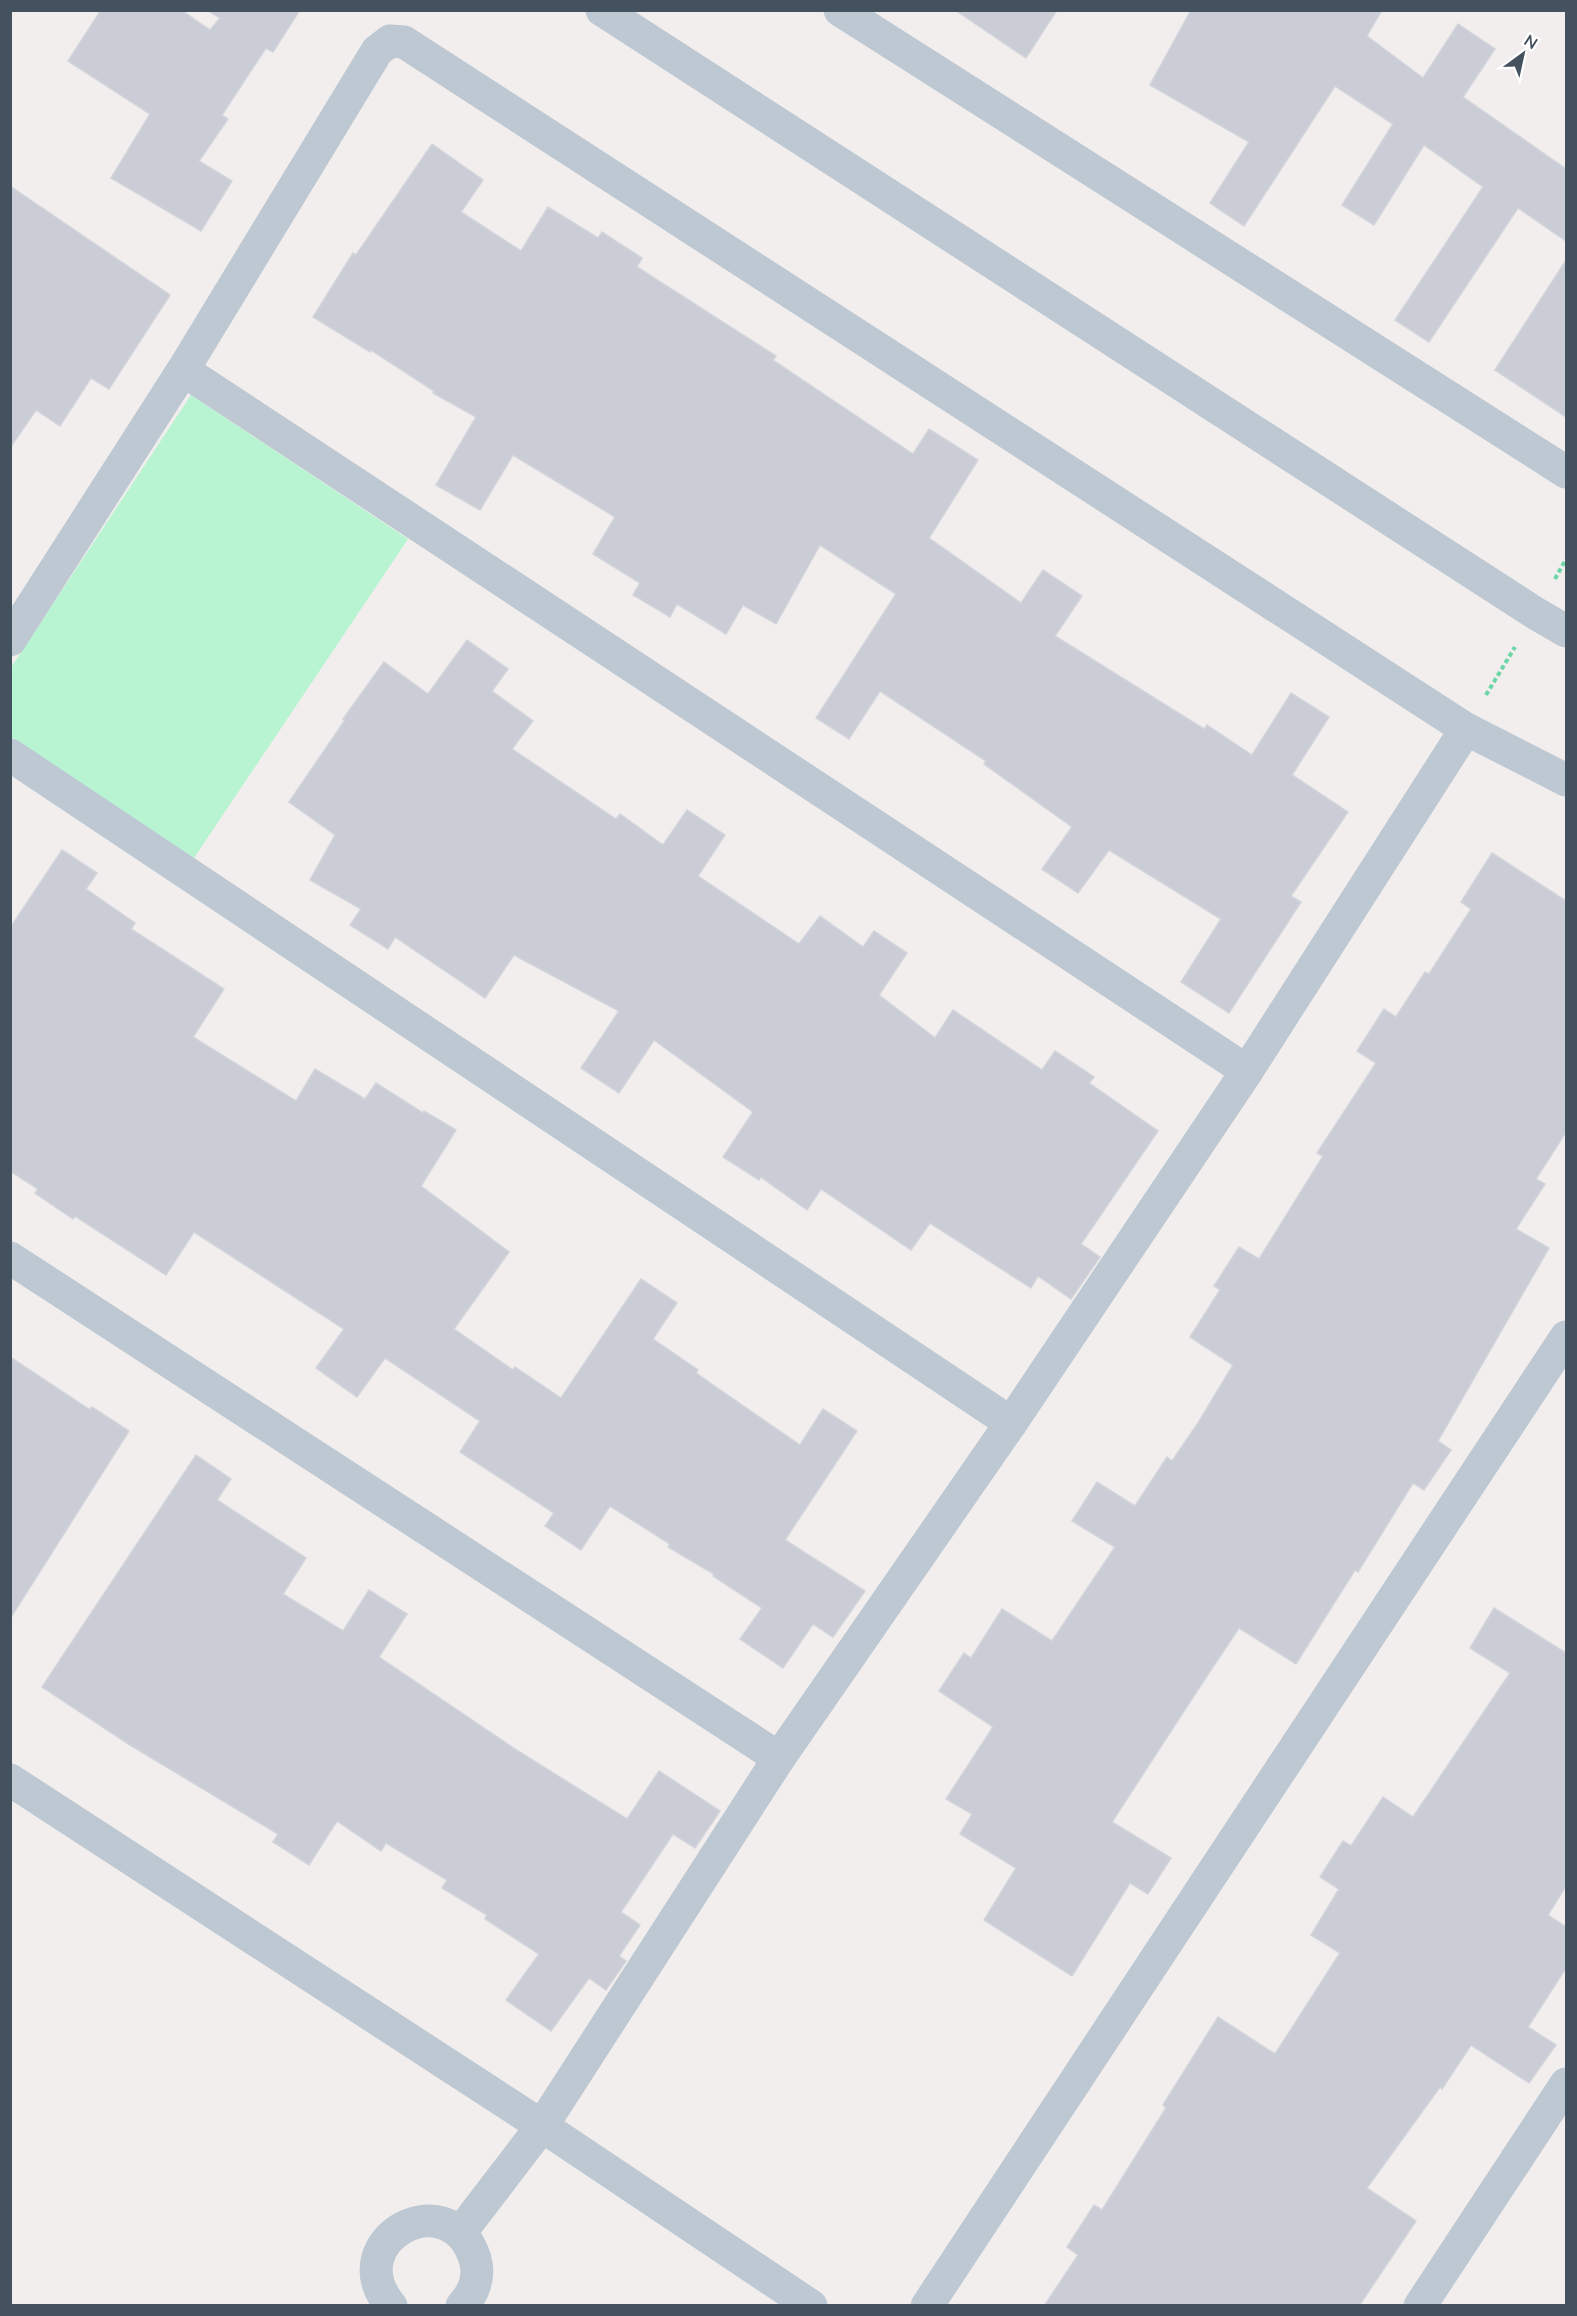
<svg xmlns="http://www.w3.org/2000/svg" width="1577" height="2316" viewBox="0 0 1577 2316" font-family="Mulish,sans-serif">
	<rect width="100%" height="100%" fill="#f2eeee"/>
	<!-- green -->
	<polygon fill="#b8f4d2" points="191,395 408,539 194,858 11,741 10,669"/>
	<!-- building -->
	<g fill="#cacdd5" stroke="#d2d4db" stroke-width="1.5">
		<polygon points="101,10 181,10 210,30 220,18 207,10 300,10 273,52 266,48 222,115 228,119 199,161 232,181 201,231 111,178 150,114 68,61"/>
		<polygon points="955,10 1057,10 1026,58"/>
		<polygon points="1191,10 1382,10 1367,36 1423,78 1458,24 1495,49 1463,97 1566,169 1566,241 1518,208 1429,342 1395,320 1483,187 1424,145 1374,225 1342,205 1393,124 1335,86 1244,226 1210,203 1249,142 1150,85"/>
		<polygon points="432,144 483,180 461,212 521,251 548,207 598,238 602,232 642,258 637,267 776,356 773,360 913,454 929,429 978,460 929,538 1021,603 1043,570 1082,596 1055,636 1204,729 1207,725 1252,755 1291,693 1329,717 1292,775 1348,812 1291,896 1301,902 1229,1013 1181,982 1221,919 1109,850 1078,893 1042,869 1072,827 984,764 986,761 880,691 849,739 816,718 896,594 820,545 776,624 743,605 726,634 677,604 670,617 633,595 640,583 593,554 615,517 513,455 480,510 436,485 476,417 433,393 434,391 371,350 370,352 313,317 353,253 356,255"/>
		<polygon points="10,186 170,295 109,389 91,378 60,426 36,410 10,448"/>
		<polygon points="1566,260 1566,417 1495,370"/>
		<polygon points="467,640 508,669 492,691 533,721 512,749 616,819 620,814 663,845 687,810 725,835 698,876 799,944 820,916 863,947 874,931 907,953 879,995 935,1038 953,1010 1042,1070 1055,1051 1094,1077 1089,1083 1158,1131 1081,1244 1100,1257 1071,1299 1038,1276 1031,1288 930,1223 911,1250 821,1189 807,1210 761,1177 759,1180 723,1157 753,1112 654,1040 619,1093 581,1068 619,1011 514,955 485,998 395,937 388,949 350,925 361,909 310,880 335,835 289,802 345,720 343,719 384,662 428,694"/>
		<polygon points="62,850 97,873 86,889 135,923 131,929 224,989 193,1037 296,1101 315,1069 365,1099 376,1083 423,1113 424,1111 456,1130 421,1186 509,1252 454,1329 513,1370 515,1367 561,1398 641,1279 677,1303 653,1339 698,1370 696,1373 755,1414 800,1445 823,1409 857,1431 785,1540 865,1591 833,1637 813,1624 783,1668 740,1639 762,1608 713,1576 714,1574 668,1547 670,1544 610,1506 581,1550 545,1526 554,1513 460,1452 480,1421 385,1358 357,1397 316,1368 344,1329 194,1232 166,1275 75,1216 73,1219 35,1193 38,1189 10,1171 10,928"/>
		<polygon points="1492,853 1566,901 1566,1132 1536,1179 1545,1184 1516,1229 1549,1248 1438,1441 1451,1450 1424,1490 1413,1483 1358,1572 1355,1570 1296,1664 1239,1628 1203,1682 1112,1822 1171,1858 1148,1894 1130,1883 1072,1976 984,1920 1016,1868 960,1834 972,1814 946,1799 993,1727 939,1691 964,1653 971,1658 1002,1609 1052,1641 1115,1547 1072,1521 1097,1482 1135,1506 1167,1457 1172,1461 1198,1423 1233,1365 1190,1337 1220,1290 1214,1286 1239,1247 1259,1259 1323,1156 1317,1153 1376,1063 1357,1051 1384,1009 1396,1017 1425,972 1429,974 1471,909 1461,902"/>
		<polygon points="10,1357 90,1410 92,1407 129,1431 10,1619"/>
		<polygon points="196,1455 231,1479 217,1500 306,1558 283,1594 343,1631 369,1590 407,1614 379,1657 515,1749 627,1819 659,1771 720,1811 695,1848 673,1834 621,1912 640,1925 619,1956 626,1961 606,1990 589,1978 551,2031 506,2000 539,1954 485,1919 487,1915 442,1888 447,1880 386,1843 381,1851 337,1821 309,1865 273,1842 278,1834 130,1745 42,1687"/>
		<polygon points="1494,1608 1566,1653 1566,1886 1548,1915 1566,1927 1566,1968 1528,2027 1556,2045 1529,2083 1471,2045 1442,2089 1440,2087 1367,2188 1416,2221 1359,2306 1044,2306 1078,2255 1067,2247 1094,2205 1102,2210 1166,2108 1163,2105 1218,2017 1275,2054 1340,1953 1311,1935 1339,1889 1320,1877 1343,1841 1351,1846 1383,1797 1413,1817 1510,1673 1470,1648"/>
	</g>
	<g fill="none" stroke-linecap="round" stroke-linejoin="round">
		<!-- path -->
		<g stroke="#6cd6a6" stroke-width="4" stroke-dasharray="4.5 3" stroke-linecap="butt">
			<polyline points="1555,579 1566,559"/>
			<polyline points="1486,695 1515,647"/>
		</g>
		<!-- minor -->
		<g stroke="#bdc8d2" stroke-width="33">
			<polyline points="602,10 1535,613 1566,631"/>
			<polyline points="840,10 1566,472"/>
			<polyline points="183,370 1247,1071"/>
			<polyline points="10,640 183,370 377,51 390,41 404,42 1466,729 1566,780"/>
			<polyline points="10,755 1011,1423"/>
			<polyline points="10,1258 779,1758"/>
			<polyline points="10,1780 542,2126 811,2306"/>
			<polyline points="460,2233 542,2126 779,1758 1011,1423 1247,1071 1466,729"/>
			<path d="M391,2306C336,2240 450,2179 475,2259C480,2276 474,2293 462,2306"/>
			<polyline points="927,2306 1566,1337"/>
			<polyline points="1420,2306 1566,2084"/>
		</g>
	</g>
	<!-- border -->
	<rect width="1577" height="2316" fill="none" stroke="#44515e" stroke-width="24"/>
	<!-- north arrow -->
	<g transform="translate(1523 54) rotate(33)" stroke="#ffffff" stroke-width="4.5" paint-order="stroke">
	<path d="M0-4.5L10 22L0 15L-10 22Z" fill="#44515e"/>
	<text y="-9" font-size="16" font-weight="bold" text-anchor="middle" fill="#44515e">N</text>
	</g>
</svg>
